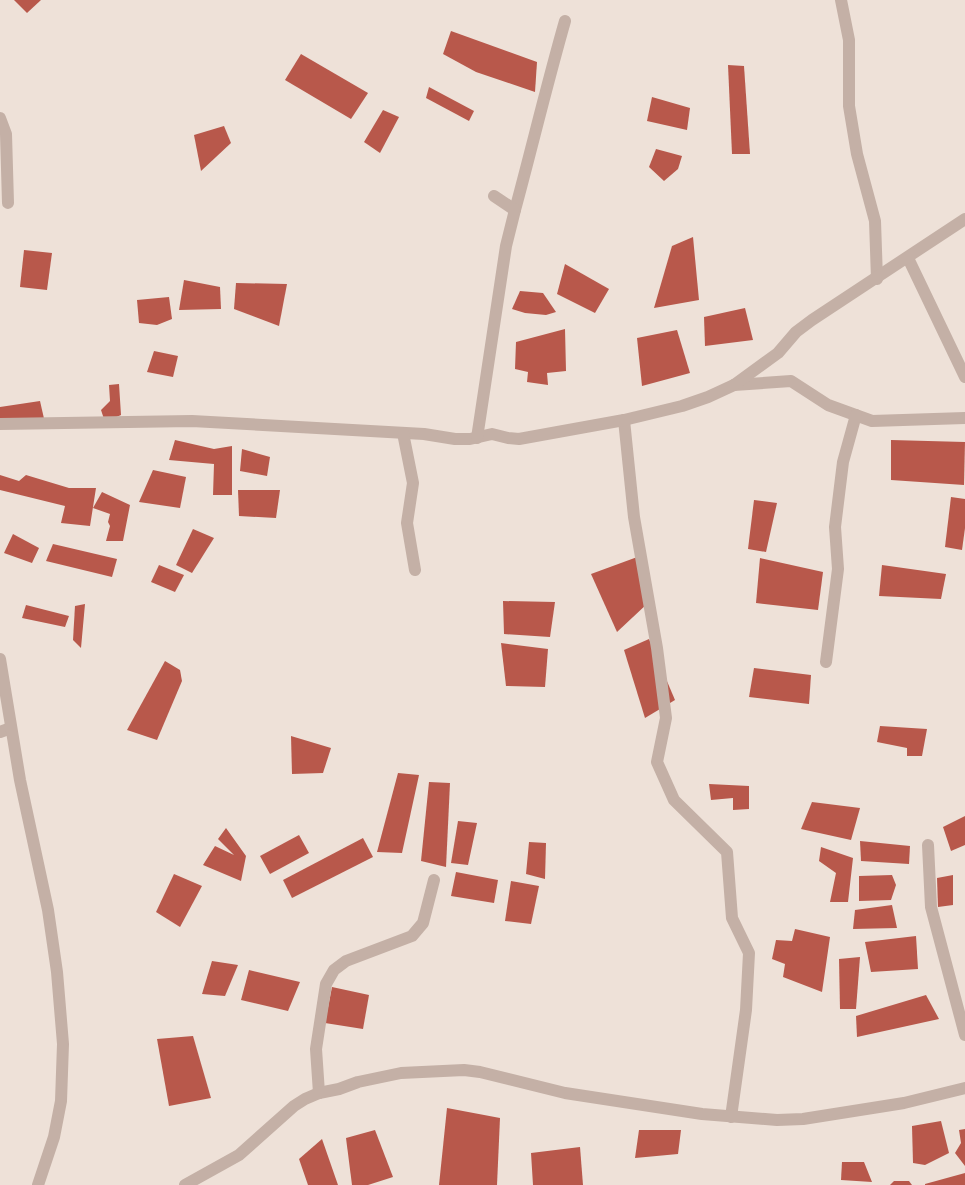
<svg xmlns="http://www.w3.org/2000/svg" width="965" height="1185" viewBox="0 0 965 1185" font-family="Mulish,sans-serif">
	<rect width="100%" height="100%" fill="#eee1d8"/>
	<!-- building -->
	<g fill="#b8584b">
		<polygon points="14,0 41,0 27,13"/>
		<polygon points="451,31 537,62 535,92 476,72 443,54"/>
		<polygon points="301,54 368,93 351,119 285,80"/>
		<polygon points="728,65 744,66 750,154 732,154"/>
		<polygon points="429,87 474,111 469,121 426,98"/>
		<polygon points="652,97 690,108 687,130 647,121"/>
		<polygon points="383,110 399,117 380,153 364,142"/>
		<polygon points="224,126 231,143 201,171 194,135"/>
		<polygon points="656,149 682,156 678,169 664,181 649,167"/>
		<polygon points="693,237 699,300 654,308 672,246"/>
		<polygon points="24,250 52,253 47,290 20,287"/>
		<polygon points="565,264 609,289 595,313 557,294"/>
		<polygon points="184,280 220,287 221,309 179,310"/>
		<polygon points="236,283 287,284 279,326 234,309"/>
		<polygon points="520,291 543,293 556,312 546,315 525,313 512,309"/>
		<polygon points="169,297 172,319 157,325 139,323 137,300"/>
		<polygon points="745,308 753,340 705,346 704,317"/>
		<polygon points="565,329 566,371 547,373 548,385 527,382 528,372 515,369 516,342"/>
		<polygon points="677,330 690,373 642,386 637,338"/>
		<polygon points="154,351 178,356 173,377 147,372"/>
		<polygon points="119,384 121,415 105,422 101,410 110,401 109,385"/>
		<polygon points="40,401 45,423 0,421 0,407"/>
		<polygon points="175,440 214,449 232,446 232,495 213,495 214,464 169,460"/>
		<polygon points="891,440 965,442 964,485 891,480"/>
		<polygon points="242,449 270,457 267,476 240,471"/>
		<polygon points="153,470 186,477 180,508 139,502"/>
		<polygon points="0,475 19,481 26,475 69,488 96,488 90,526 61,523 65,506 0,490"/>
		<polygon points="238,490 280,490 276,518 239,516"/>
		<polygon points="102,492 130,505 123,541 106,541 110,526 108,522 110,514 93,508"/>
		<polygon points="951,497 965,499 965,528 962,550 945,547"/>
		<polygon points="754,500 777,503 766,552 748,549"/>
		<polygon points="193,529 214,538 192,573 176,565"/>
		<polygon points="13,534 39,548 32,563 4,553"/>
		<polygon points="53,544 117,559 112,577 46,561"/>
		<polygon points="640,556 648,603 617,632 591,574"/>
		<polygon points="760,558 823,572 818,610 756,603"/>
		<polygon points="159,565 184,575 175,592 151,582"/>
		<polygon points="882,565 946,574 941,599 879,596"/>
		<polygon points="503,601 555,602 550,637 504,634"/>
		<polygon points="85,604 81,648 73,640 75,606"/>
		<polygon points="26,605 69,616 65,627 22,618"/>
		<polygon points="649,639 675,700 645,718 624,650"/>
		<polygon points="501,643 548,649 545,687 506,686"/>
		<polygon points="165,661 180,670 182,681 157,740 127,730"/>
		<polygon points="754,668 811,675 809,704 749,697"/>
		<polygon points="880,726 927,729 922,756 907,756 907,748 877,742"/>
		<polygon points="291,736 331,748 323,773 292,774"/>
		<polygon points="398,773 419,775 402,853 377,852"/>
		<polygon points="429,782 450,783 446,867 421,861"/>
		<polygon points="709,784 749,786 749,809 733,810 733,798 711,800"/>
		<polygon points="812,802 860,808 851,840 801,829"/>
		<polygon points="965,816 965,845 951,851 943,827"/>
		<polygon points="458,821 477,823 468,865 451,863"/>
		<polygon points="226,828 246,856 241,881 203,865 215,846 234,855 218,839"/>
		<polygon points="299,835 309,853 270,874 260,856"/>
		<polygon points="363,838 373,857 292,898 283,880"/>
		<polygon points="860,841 910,846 909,864 861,861"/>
		<polygon points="529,842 546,843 545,879 526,874"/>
		<polygon points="821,847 853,858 848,902 830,902 836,873 819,861"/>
		<polygon points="456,872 498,880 494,903 451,896"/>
		<polygon points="174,874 202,886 180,927 156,912"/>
		<polygon points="892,875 896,885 891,900 859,901 859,876"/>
		<polygon points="953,875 953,905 938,907 937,878"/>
		<polygon points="511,881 539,886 531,924 505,921"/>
		<polygon points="892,905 897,928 853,929 855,910"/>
		<polygon points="795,929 830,937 822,992 783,977 785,964 772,959 776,940 792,941"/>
		<polygon points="916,936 918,969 871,972 865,942"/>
		<polygon points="860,957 856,1009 840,1009 839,959"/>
		<polygon points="212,961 238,965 225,996 202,994"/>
		<polygon points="249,970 300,982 288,1011 241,1000"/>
		<polygon points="332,987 369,995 363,1029 325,1023"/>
		<polygon points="926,995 939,1019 857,1037 856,1016"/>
		<polygon points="193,1036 211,1098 169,1106 157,1039"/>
		<polygon points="447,1108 500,1118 497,1185 439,1185"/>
		<polygon points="941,1121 949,1153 925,1165 913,1163 912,1126"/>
		<polygon points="965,1129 965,1166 955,1153 961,1143 959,1130"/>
		<polygon points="375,1130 393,1177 368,1185 352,1185 346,1138"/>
		<polygon points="639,1130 681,1130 678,1154 635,1158"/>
		<polygon points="322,1139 338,1185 308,1185 299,1159"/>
		<polygon points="580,1147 583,1185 533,1185 531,1153"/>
		<polygon points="842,1162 864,1162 872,1182 841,1180"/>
		<polygon points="965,1173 965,1185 925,1185 925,1184"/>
		<polygon points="894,1181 909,1181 912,1185 890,1185"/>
	</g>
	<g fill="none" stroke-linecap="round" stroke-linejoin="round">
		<!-- minor -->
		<g stroke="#c4b0a6" stroke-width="12">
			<polyline points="841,0 849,40 849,106 857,154 875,221 877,279"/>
			<polyline points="0,118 6,134 8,203"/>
			<path d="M515,210C532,147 547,84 565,21"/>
			<polyline points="908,258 965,377"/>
			<polyline points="734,385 791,381 828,405 872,421 965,418"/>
			<polyline points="624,420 634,517 657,648 666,718 657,762 674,800 727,852 732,918 749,953 746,1010 731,1117"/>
			<polyline points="0,424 192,421 424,434 455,439 470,439 492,434 508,438 519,439 624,420 682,406 708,397 734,385 778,353 796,332 812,320 965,219"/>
			<polyline points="403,433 413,483 407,523 415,570"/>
			<polyline points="477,438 506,246 515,210 494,196"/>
			<polyline points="826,662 838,569 835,527 843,462 856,415"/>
			<polyline points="0,732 11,728"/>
			<polyline points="928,845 931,907 965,1035"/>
			<polyline points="319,1093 316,1049 326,984 334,970 346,961 412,936 423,923 434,880"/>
			<polyline points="185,1185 239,1155 294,1106 305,1099 319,1093 339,1089 358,1082 401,1073 464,1070 480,1072 565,1093 702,1114 777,1120 803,1119 904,1103 965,1088"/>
		</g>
		<!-- tertiary -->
		<polyline stroke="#c4b0a6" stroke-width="12" points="0,659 20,780 48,910 57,972 63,1044 61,1101 54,1137 38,1185"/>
	</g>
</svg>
